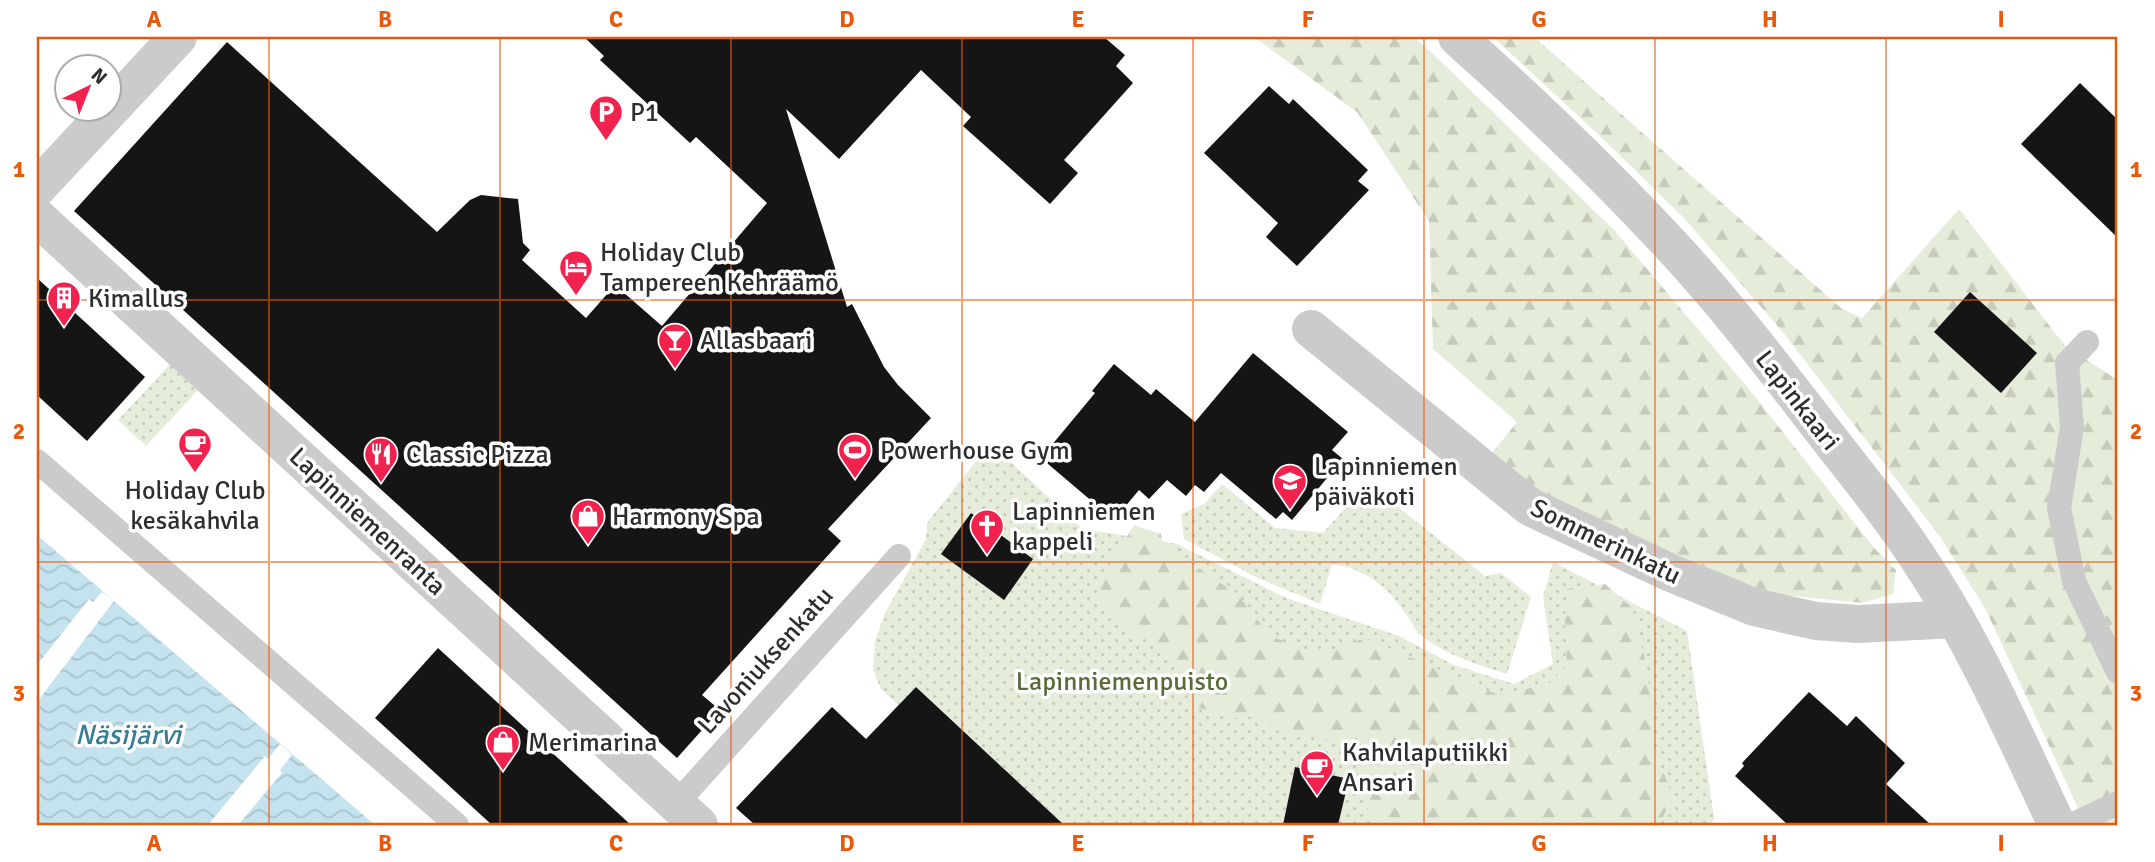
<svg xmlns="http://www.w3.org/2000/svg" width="2155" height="862" viewBox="0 0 2155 862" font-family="Signika,sans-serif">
	<defs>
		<pattern id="grass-dots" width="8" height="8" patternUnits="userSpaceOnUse" patternTransform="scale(1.75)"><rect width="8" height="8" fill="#e6ecda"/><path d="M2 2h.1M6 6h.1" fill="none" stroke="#c6cbbb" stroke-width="1.8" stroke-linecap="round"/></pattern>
		<pattern id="forest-firs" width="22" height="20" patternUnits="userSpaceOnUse" patternTransform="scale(1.75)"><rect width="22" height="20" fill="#e6ecda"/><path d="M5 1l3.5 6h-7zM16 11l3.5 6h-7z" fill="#c6cbbb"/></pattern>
		<pattern id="water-waves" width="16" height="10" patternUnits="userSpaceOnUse" patternTransform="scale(1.75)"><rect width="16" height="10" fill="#c4e3ee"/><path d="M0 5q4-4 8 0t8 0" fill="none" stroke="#a9c3cc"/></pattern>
	</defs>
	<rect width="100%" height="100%" fill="#fff"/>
	<!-- grass -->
	<g fill="url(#grass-dots)">
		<polygon points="171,363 199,389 146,446 118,420"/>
		<polygon points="1004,456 1083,529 1177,544 1286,598 1399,636 1454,665 1514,684 1553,664 1543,596 1553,562 1687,631 1714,818 1711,825 1064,825 916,687 898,705 881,689 873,670 875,641 885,613 926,539 927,523 977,460"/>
		<path d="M1368,483L1485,576L1501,573L1531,597L1507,674C1477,664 1447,656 1422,636C1415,631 1411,621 1406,614C1387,586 1366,569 1332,564L1320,604L1256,577L1184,539L1181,514L1204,504L1222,484L1275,528L1323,533Z"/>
	</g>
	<!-- forest -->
	<g fill="url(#forest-firs)">
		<polygon points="1254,37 1413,37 1427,48 1614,230 1748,388 1875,549 1896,570 1893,594 1862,603 1766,593 1550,500 1492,453 1517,422 1433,349 1429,221 1357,112"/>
		<polygon points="1493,37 1534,37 1842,309 1862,318 1959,209 2066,347 2118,380 2118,825 2086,825 1985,608 1939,535 1782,331 1683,217 1601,137"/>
		<path d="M1134,525L1161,534L1163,545L1237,594L1270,636L1320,655L1365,638L1496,694L1547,686L1567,665L1565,617L1567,589L1605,584L1632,608L1647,667L1655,752L1673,796L1659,825H1383C1358,811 1357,770 1353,744L1280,731L1255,716L1234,718L1190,705L1180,670L1160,644L1122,630L1097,603L1100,581Z"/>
	</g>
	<!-- water -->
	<polygon fill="url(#water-waves)" points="37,535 375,825 37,825"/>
	<!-- pier -->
	<g fill="#fff">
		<polygon points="102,592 114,601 37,702 37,665 89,599 93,602"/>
		<polygon points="280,744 292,755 280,770 282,773 238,825 208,825 265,756 268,759"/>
	</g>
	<!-- building -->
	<g fill="#151515">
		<polygon points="584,37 1104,37 1125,55 1116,66 1133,83 1064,160 1078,173 1050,204 963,126 971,117 921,70 839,159 786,109 847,307 852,304 884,367 898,385 931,418 828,529 841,541 702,695 720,710 677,758 74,211 227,42 437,232 470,200 481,195 518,199 523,243 530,250 522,260 586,318 615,285 662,326 767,203 696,137 690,143 600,60 604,56"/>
		<polygon points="2080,83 2118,120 2118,238 2021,144"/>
		<polygon points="1269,86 1289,104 1293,99 1368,170 1358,181 1369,190 1297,266 1266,237 1278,223 1204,153"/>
		<polygon points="37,278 145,377 87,441 37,395"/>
		<polygon points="1970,292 2037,353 2001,393 1934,332"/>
		<polygon points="1253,353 1348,432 1332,450 1343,459 1292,520 1283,512 1276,519 1221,473 1204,492 1195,485 1186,496 1167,480 1149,499 1139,490 1114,520 1041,458 1095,393 1092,391 1114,364 1151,395 1156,389 1195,422"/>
		<polygon points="971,513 1033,559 1004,600 941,554"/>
		<polygon points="438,648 631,825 492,825 375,718"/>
		<polygon points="916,687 1064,825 755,825 736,808 832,707 866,739"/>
		<polygon points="1809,692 1847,726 1856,716 1905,763 1886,784 1931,825 1788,825 1735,776 1744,766 1742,763"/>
		<polygon points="1295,767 1349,779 1338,825 1283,825"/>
	</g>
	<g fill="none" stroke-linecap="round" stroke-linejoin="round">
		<!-- service -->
		<g stroke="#cbcbcb" stroke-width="24">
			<polyline points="2087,342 2067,363 2072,427 2059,508 2074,581 2118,672"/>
			<polyline points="37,461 457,825"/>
			<polyline points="676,804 899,556"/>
			<polyline points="2071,825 2118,803"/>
		</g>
		<!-- minor -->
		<g stroke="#cbcbcb" stroke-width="38">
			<path d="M1457,37C1530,102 1602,171 1669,243C1727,305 1778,373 1830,440C1862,481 1896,523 1924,567C1977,648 2016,738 2057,825"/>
			<polyline points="37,188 178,37"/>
			<polyline points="37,217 699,825"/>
			<polyline points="1311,329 1530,507 1671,573 1754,607 1816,621 1858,624 1956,619"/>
		</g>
	</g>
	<!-- grid -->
	<path fill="none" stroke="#e8590c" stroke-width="2" stroke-opacity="0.55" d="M269,37V825M500,37V825M731,37V825M962,37V825M1193,37V825M1424,37V825M1655,37V825M1886,37V825M37,300H2118M37,562H2118"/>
	<!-- icons -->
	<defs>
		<g id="parking-pin" transform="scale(1.75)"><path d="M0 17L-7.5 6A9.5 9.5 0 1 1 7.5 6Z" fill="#f1234e" stroke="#fff"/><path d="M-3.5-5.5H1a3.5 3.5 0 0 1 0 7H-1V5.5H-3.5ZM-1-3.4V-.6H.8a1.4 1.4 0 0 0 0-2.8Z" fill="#fff"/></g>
		<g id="hotel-pin" transform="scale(1.75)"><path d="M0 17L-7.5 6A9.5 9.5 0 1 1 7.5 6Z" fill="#f1234e" stroke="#fff"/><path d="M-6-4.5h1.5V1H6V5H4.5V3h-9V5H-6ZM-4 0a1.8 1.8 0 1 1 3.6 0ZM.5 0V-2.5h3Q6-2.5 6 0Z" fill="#fff"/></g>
		<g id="building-pin" transform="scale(1.75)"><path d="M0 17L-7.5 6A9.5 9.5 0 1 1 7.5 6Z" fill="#f1234e" stroke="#fff"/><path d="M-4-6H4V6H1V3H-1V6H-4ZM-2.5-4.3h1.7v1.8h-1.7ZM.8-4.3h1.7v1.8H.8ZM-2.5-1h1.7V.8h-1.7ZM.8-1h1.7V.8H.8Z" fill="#fff"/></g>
		<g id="bar-pin" transform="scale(1.75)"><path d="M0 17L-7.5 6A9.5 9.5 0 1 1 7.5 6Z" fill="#f1234e" stroke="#fff"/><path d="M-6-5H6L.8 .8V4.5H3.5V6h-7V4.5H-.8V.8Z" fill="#fff"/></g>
		<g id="cafe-pin" transform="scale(1.75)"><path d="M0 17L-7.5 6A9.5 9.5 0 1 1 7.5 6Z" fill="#f1234e" stroke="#fff"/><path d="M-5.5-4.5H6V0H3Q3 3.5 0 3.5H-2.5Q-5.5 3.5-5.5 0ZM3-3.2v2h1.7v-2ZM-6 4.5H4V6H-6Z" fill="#fff"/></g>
		<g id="stadium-pin" transform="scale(1.75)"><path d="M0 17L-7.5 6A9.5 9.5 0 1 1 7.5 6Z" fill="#f1234e" stroke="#fff"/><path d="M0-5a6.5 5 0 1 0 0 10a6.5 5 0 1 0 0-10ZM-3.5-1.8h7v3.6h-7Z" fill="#fff"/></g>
		<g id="restaurant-pin" transform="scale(1.75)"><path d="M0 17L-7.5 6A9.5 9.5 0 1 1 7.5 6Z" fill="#f1234e" stroke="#fff"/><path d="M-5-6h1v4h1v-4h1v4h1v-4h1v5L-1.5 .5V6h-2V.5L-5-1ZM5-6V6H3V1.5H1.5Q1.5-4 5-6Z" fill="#fff"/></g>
		<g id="school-pin" transform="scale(1.75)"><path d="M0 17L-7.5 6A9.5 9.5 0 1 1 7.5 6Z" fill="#f1234e" stroke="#fff"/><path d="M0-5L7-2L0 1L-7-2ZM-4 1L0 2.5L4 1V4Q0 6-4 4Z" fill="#fff"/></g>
		<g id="shop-pin" transform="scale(1.75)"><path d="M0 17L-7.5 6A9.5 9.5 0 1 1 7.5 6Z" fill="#f1234e" stroke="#fff"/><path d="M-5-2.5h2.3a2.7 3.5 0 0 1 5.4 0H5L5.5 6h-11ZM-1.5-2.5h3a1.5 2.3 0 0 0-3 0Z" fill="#fff"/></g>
		<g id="church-pin" transform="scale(1.75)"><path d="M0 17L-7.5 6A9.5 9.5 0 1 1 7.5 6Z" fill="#f1234e" stroke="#fff"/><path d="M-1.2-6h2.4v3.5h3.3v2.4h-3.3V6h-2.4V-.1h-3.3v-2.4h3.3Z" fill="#fff"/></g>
	</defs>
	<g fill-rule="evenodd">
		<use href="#parking-pin" x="606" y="112"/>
		<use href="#hotel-pin" x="576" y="267"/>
		<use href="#building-pin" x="64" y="298"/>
		<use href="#bar-pin" x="675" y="340"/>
		<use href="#cafe-pin" x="195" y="444"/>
		<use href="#stadium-pin" x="855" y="450"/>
		<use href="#restaurant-pin" x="381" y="454"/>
		<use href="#school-pin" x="1290" y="481"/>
		<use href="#shop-pin" x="588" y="516"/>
		<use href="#church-pin" x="987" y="526"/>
		<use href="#shop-pin" x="503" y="742"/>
		<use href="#cafe-pin" x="1317" y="767"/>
	</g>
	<g text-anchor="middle" stroke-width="7" stroke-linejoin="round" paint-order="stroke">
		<!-- poi labels -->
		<g font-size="26" fill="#2e2e2e" stroke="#fff" text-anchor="start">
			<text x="630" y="121">P1</text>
			<text x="600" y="261">Holiday Club<tspan x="600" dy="30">Tampereen Kehräämö</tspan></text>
			<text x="88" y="307">Kimallus</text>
			<text x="700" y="349">Allasbaari</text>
			<text x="880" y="459">Powerhouse Gym</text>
			<text x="406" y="463">Classic Pizza</text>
			<text x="1314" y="475">Lapinniemen<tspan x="1314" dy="30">päiväkoti</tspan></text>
			<text x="195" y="499" text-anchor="middle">Holiday Club<tspan x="195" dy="30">kesäkahvila</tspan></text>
			<text x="1012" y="520">Lapinniemen<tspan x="1012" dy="30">kappeli</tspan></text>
			<text x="612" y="525">Harmony Spa</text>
			<text x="528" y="751">Merimarina</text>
			<text x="1342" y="761">Kahvilaputiikki<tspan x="1342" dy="30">Ansari</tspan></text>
		</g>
		<!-- street labels -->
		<g font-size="26" fill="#2e2e2e" stroke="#fff">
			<text transform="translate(1798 400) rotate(52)" y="9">Lapinkaari</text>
			<text transform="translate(368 521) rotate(43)" y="9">Lapinniemenranta</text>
			<text transform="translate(1606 541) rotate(26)" y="9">Sommerinkatu</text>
			<text transform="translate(765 660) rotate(-48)" y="9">Lavoniuksenkatu</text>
		</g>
		<!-- park labels -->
		<g font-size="26" fill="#576c38" stroke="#fff">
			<text x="1122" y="690">Lapinniemenpuisto</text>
		</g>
		<!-- water labels -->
		<g font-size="28" font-style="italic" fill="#367d95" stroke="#fff">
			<text x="128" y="744">Näsijärvi</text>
		</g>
	</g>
	<!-- border -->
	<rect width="2155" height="862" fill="none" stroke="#ffffff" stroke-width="77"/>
	<!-- north arrow -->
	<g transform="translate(88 88) rotate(43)"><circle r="33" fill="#ffffff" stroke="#ababab" stroke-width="2"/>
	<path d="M0-5L12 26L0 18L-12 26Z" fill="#f1234e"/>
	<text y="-10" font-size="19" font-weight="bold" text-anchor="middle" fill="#2e2e2e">N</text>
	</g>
	<rect x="38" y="38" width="2078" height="786" fill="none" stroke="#e8590c" stroke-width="2.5"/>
	<g font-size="23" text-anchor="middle" font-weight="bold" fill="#e8590c">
		<text x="154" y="27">A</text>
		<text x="385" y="27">B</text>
		<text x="616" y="27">C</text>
		<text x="847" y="27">D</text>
		<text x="1078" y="27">E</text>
		<text x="1308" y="27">F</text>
		<text x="1539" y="27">G</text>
		<text x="1770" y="27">H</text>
		<text x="2001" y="27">I</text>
		<text x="19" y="177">1</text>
		<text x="2136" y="177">1</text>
		<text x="19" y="439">2</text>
		<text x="2136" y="439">2</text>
		<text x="19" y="701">3</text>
		<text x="2136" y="701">3</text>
		<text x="154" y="851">A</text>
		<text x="385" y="851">B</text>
		<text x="616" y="851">C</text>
		<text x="847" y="851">D</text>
		<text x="1078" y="851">E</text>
		<text x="1308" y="851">F</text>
		<text x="1539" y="851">G</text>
		<text x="1770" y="851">H</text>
		<text x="2001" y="851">I</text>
	</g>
</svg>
